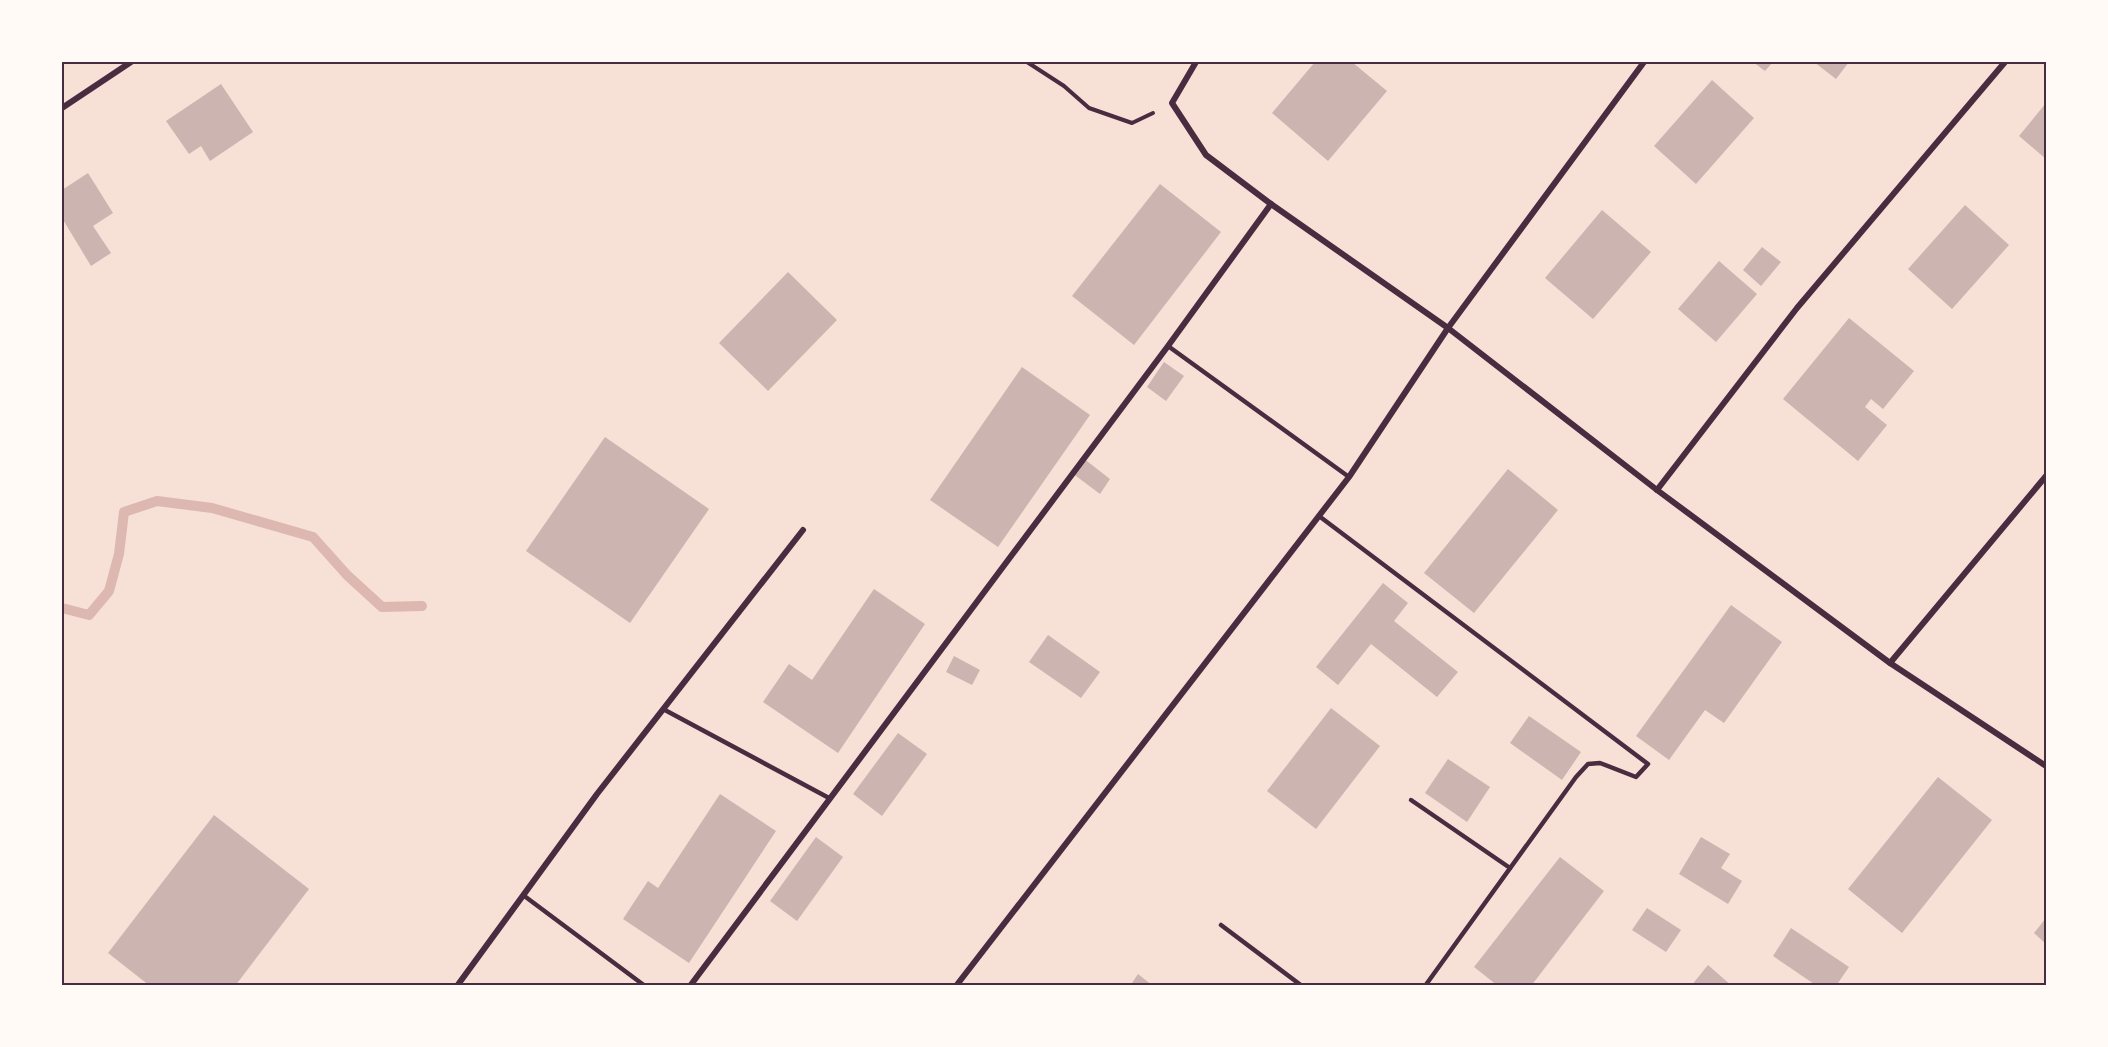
<svg xmlns="http://www.w3.org/2000/svg" width="2108" height="1047" viewBox="0 0 2108 1047" font-family="'Alegreya Sans',sans-serif">
	<rect width="100%" height="100%" fill="#f7e1d7"/>
	<g fill="none" stroke-linecap="round" stroke-linejoin="round">
		<!-- stream -->
		<polyline stroke="#dcb8b0" stroke-width="10" points="62,608 89,615 109,591 119,554 124,512 157,501 212,508 313,537 347,575 382,607 422,606"/>
	</g>
	<!-- building -->
	<g fill="#ccb4b1">
		<polygon points="1315,62 1352,62 1387,91 1328,161 1272,113"/>
		<polygon points="1753,62 1773,62 1765,71"/>
		<polygon points="1814,62 1849,62 1836,79"/>
		<polygon points="1712,80 1754,118 1696,184 1654,146"/>
		<polygon points="221,84 253,132 210,161 201,146 189,154 166,121"/>
		<polygon points="2046,103 2046,159 2019,136"/>
		<polygon points="88,173 113,213 93,226 111,253 91,266 62,218 62,190"/>
		<polygon points="1160,184 1221,232 1134,345 1072,296"/>
		<polygon points="1965,205 2009,245 1952,309 1908,269"/>
		<polygon points="1602,210 1651,252 1593,319 1545,278"/>
		<polygon points="1762,247 1781,262 1761,286 1743,270"/>
		<polygon points="1719,261 1757,294 1716,342 1678,309"/>
		<polygon points="788,272 837,320 768,391 719,343"/>
		<polygon points="1849,318 1914,371 1883,409 1871,399 1865,407 1887,425 1858,461 1783,399"/>
		<polygon points="1164,362 1184,376 1166,401 1147,387"/>
		<polygon points="1022,367 1090,415 998,547 930,500"/>
		<polygon points="605,437 709,509 630,623 526,551"/>
		<polygon points="1083,458 1110,479 1100,494 1072,473"/>
		<polygon points="1508,469 1558,510 1474,613 1424,573"/>
		<polygon points="1383,583 1408,603 1394,621 1458,672 1437,697 1371,644 1338,685 1316,667"/>
		<polygon points="874,589 925,624 838,753 763,702 789,664 812,680"/>
		<polygon points="1731,605 1782,642 1724,723 1705,710 1669,760 1636,736"/>
		<polygon points="1048,635 1100,672 1081,698 1029,662"/>
		<polygon points="954,656 980,670 972,685 946,672"/>
		<polygon points="1331,708 1380,746 1316,829 1267,791"/>
		<polygon points="1529,716 1581,752 1562,780 1510,743"/>
		<polygon points="898,733 927,754 882,816 853,794"/>
		<polygon points="1448,759 1490,787 1467,822 1425,793"/>
		<polygon points="1938,777 1992,820 1902,933 1848,889"/>
		<polygon points="720,794 776,831 689,963 623,919 648,881 658,888"/>
		<polygon points="214,815 309,889 235,986 150,986 108,953"/>
		<polygon points="816,837 843,857 797,921 770,901"/>
		<polygon points="1701,837 1730,854 1721,868 1742,881 1728,904 1679,874"/>
		<polygon points="1560,857 1604,891 1531,986 1498,986 1474,967"/>
		<polygon points="1647,908 1681,930 1666,952 1632,930"/>
		<polygon points="2046,918 2046,944 2034,933"/>
		<polygon points="1791,928 1849,967 1836,986 1817,986 1773,956"/>
		<polygon points="1708,965 1732,986 1691,986"/>
		<polygon points="1138,974 1153,986 1130,986"/>
	</g>
	<g fill="none" stroke-linecap="round" stroke-linejoin="round">
		<!-- path -->
		<polyline stroke="#4a2c40" stroke-width="4" points="1027,62 1064,86 1089,108 1132,123 1153,113"/>
		<!-- service -->
		<g stroke="#4a2c40" stroke-width="4.5">
			<polyline points="1168,346 1349,477"/>
			<polyline points="1319,516 1648,764 1636,777 1600,763 1588,764 1576,777 1425,986"/>
			<polyline points="663,709 829,798"/>
			<polyline points="1411,800 1510,868"/>
			<polyline points="523,895 645,986"/>
			<polyline points="1221,925 1302,986"/>
		</g>
		<!-- minor -->
		<g stroke="#4a2c40" stroke-width="6">
			<polyline points="1196,62 1172,103 1206,155 1271,204 1448,328 1657,490 1890,663 2046,766"/>
			<polyline points="62,108 131,62"/>
			<polyline points="1657,490 1797,308 2005,62"/>
			<polyline points="1890,663 2046,476"/>
			<polyline points="457,986 597,794 803,530"/>
			<polyline points="690,986 1168,346 1271,204"/>
			<polyline points="956,986 1349,477 1448,328 1644,62"/>
		</g>
	</g>
	<!-- border -->
	<rect width="2108" height="1047" fill="none" stroke="#fffaf5" stroke-width="126"/>
	<rect x="63" y="63" width="1982" height="921" fill="none" stroke="#4a2c40" stroke-width="2"/>
</svg>
